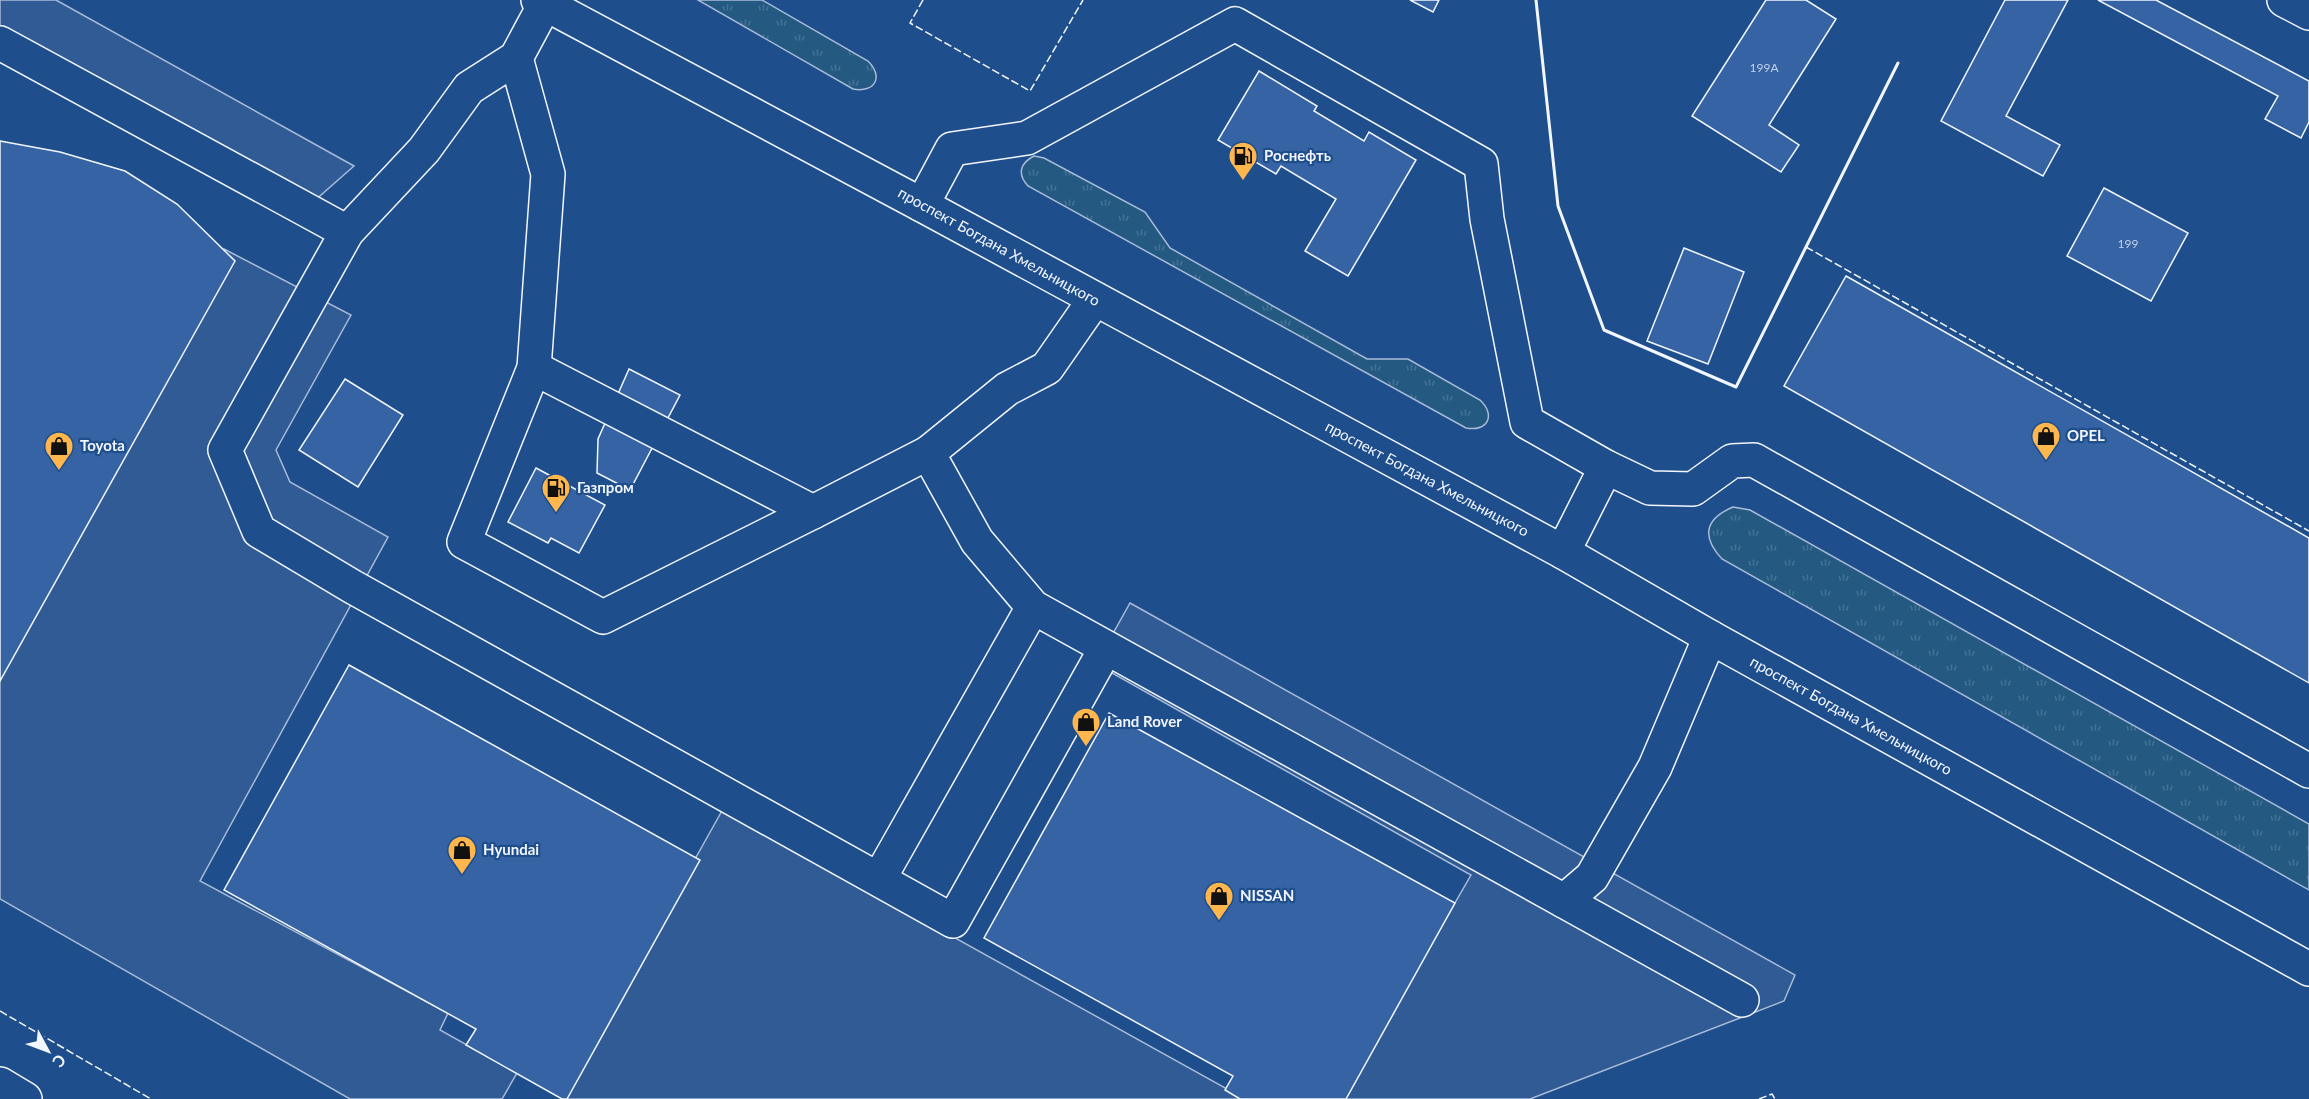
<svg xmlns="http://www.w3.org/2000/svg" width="2309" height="1099" viewBox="0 0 2309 1099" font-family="Lato,sans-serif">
	<defs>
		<pattern id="grass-tufts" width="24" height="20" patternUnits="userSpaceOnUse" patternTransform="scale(1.5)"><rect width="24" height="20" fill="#245a82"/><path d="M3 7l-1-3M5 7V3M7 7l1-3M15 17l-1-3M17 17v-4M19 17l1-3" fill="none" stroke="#447295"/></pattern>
	</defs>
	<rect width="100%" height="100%" fill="#1f4e8c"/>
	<!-- grass -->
	<g fill="url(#grass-tufts)" stroke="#a8bbd7" stroke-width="1.5">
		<path d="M698,0H762L868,61C884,77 875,93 853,89Z"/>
		<path d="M1034,156L1044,158L1145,212L1170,248L1367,359H1408L1480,400C1496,415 1488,432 1466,428L1028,186C1017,174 1020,163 1034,156Z"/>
		<path d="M1733,507L1750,510L2309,824V890L1722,559C1701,536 1705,519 1733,507Z"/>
	</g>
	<!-- parking -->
	<g fill="#305b95" stroke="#a8bbd7" stroke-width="1.5">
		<polygon points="0,0 56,0 354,166 313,202 0,30"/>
		<polygon points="224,249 351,315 276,450 290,482 388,537 200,881 448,1013 440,1030 517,1073 502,1099 350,1099 0,899 0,649"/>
		<polygon points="1130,603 1795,975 1784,1001 1530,1099 1342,1099 1471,875 1096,664"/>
		<polygon points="723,809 1245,1099 561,1099"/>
	</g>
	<!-- building -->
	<g fill="#3563a3" stroke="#f2f6ff" stroke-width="1.5">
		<polygon points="1410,0 1439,0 1433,12"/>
		<polygon points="1766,0 1806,0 1836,19 1769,125 1799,145 1781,172 1692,116"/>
		<polygon points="2005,0 2068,0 2006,116 2060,145 2043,176 1941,121"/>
		<polygon points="2098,0 2156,0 2309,81 2309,122 2301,138 2265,119 2278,96"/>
		<polygon points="1259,71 1317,106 1314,111 1364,141 1369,132 1416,160 1348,276 1305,251 1336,199 1281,166 1276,174 1218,140"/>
		<polygon points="0,141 60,152 125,171 177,204 235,261 0,681"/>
		<polygon points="2104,188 2188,233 2151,301 2067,256"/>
		<polygon points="1684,248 1744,272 1708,364 1647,341"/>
		<polygon points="1846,276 2309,538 2309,683 1784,386"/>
		<polygon points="629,369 680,395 630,490 597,473 598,439"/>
		<polygon points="345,379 403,415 358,487 299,450"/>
		<polygon points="536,468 605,505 579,553 551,538 548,543 508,522"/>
		<polygon points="349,665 700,860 567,1099 562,1099 466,1045 476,1029 224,890"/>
		<polygon points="1109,713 1455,903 1346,1099 1240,1099 1225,1090 1233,1076 984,938"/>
	</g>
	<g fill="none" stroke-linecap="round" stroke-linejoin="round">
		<!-- minor casing -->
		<g stroke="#f2f6ff" stroke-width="36">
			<g id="minor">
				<polyline points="2284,0 2309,13"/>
				<polyline points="545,4 516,58 469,88 424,150 347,232 225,450 259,531 353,587 953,921 1106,648"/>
				<polyline points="0,43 347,232"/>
				<polyline points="516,58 548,174 534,368 464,542 603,617 813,512"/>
				<polyline points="922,205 952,149 1027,138 1235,24 1481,164 1487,219 1527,422 1606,467 1650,488 1693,489 1732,461 1754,460 2309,771"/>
				<polyline points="1095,299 1047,368 1007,389 928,453 977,541 1033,607 1564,901 1592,877 1655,767 1710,637"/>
				<polyline points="534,368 813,512 928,453"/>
				<polyline points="1563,552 1606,467"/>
				<polyline points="879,879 1033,607"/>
				<polyline points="1564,901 1742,1000"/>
				<polyline points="0,1084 25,1099"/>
			</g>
		</g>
		<!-- major casing -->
		<g stroke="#f2f6ff" stroke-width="36">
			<polyline id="major" points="538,0 922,205 1563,552 1710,637 2309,969"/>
		</g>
		<!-- minor -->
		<use href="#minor" stroke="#1f4e8c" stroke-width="33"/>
		<!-- major -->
		<use href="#major" stroke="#1f4e8c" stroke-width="33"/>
		<!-- fence -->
		<g stroke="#f2f6ff" stroke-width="1.5" stroke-dasharray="8 3" stroke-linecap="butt">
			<polyline points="923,0 910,23 1030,91 1083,0"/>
			<polyline points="1806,247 2309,531"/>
			<polyline points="0,1011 151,1099"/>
			<polyline points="1759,1099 1772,1094 1775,1099"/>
		</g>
		<!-- wall -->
		<polyline stroke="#f2f6ff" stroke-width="3" points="1536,0 1558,206 1604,330 1736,387 1898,63"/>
	</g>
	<!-- icons -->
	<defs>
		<g id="fuel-pin" transform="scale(1.5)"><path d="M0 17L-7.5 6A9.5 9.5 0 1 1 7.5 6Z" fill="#ffb74d" stroke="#1f4e8c"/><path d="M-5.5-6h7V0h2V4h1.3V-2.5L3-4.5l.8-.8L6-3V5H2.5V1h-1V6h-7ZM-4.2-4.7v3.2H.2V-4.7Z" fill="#111"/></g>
		<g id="shop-pin" transform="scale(1.5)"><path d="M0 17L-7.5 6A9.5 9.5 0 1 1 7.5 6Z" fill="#ffb74d" stroke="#1f4e8c"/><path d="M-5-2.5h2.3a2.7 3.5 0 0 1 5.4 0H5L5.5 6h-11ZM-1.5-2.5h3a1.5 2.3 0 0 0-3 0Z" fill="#111"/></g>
	</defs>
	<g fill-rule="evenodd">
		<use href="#fuel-pin" x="1243" y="156"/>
		<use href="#shop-pin" x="2046" y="436"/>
		<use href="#shop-pin" x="59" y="446"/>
		<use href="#fuel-pin" x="556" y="488"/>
		<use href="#shop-pin" x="1086" y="722"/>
		<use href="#shop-pin" x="462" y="850"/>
		<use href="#shop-pin" x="1219" y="896"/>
	</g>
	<g text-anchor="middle" stroke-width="4.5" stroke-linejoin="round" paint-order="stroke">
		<!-- number labels -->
		<g font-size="12" fill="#c3d1e8">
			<text x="1764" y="72">199А</text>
			<text x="2128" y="248">199</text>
		</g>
		<!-- poi labels -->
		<g font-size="15" font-weight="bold" fill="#f2f6ff" stroke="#1f4e8c" text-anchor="start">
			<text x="1264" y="161">Роснефть</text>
			<text x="2067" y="441">OPEL</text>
			<text x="80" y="451">Toyota</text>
			<text x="577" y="493">Газпром</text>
			<text x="1107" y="727">Land Rover</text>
			<text x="483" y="855">Hyundai</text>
			<text x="1240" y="901">NISSAN</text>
		</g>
		<!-- street labels -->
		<g font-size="15" fill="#f2f6ff" stroke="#1f4e8c">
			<text transform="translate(999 247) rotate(29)" y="5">проспект Богдана Хмельницкого</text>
			<text transform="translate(1427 479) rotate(28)" y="5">проспект Богдана Хмельницкого</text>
			<text transform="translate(1851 716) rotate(29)" y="5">проспект Богдана Хмельницкого</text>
		</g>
	</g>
	<!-- north arrow -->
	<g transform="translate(48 1051) rotate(131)" stroke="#1f4e8c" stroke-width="4.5" paint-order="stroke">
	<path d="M0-4.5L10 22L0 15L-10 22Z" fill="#f2f6ff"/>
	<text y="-9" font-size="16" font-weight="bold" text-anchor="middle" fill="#f2f6ff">С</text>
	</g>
</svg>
